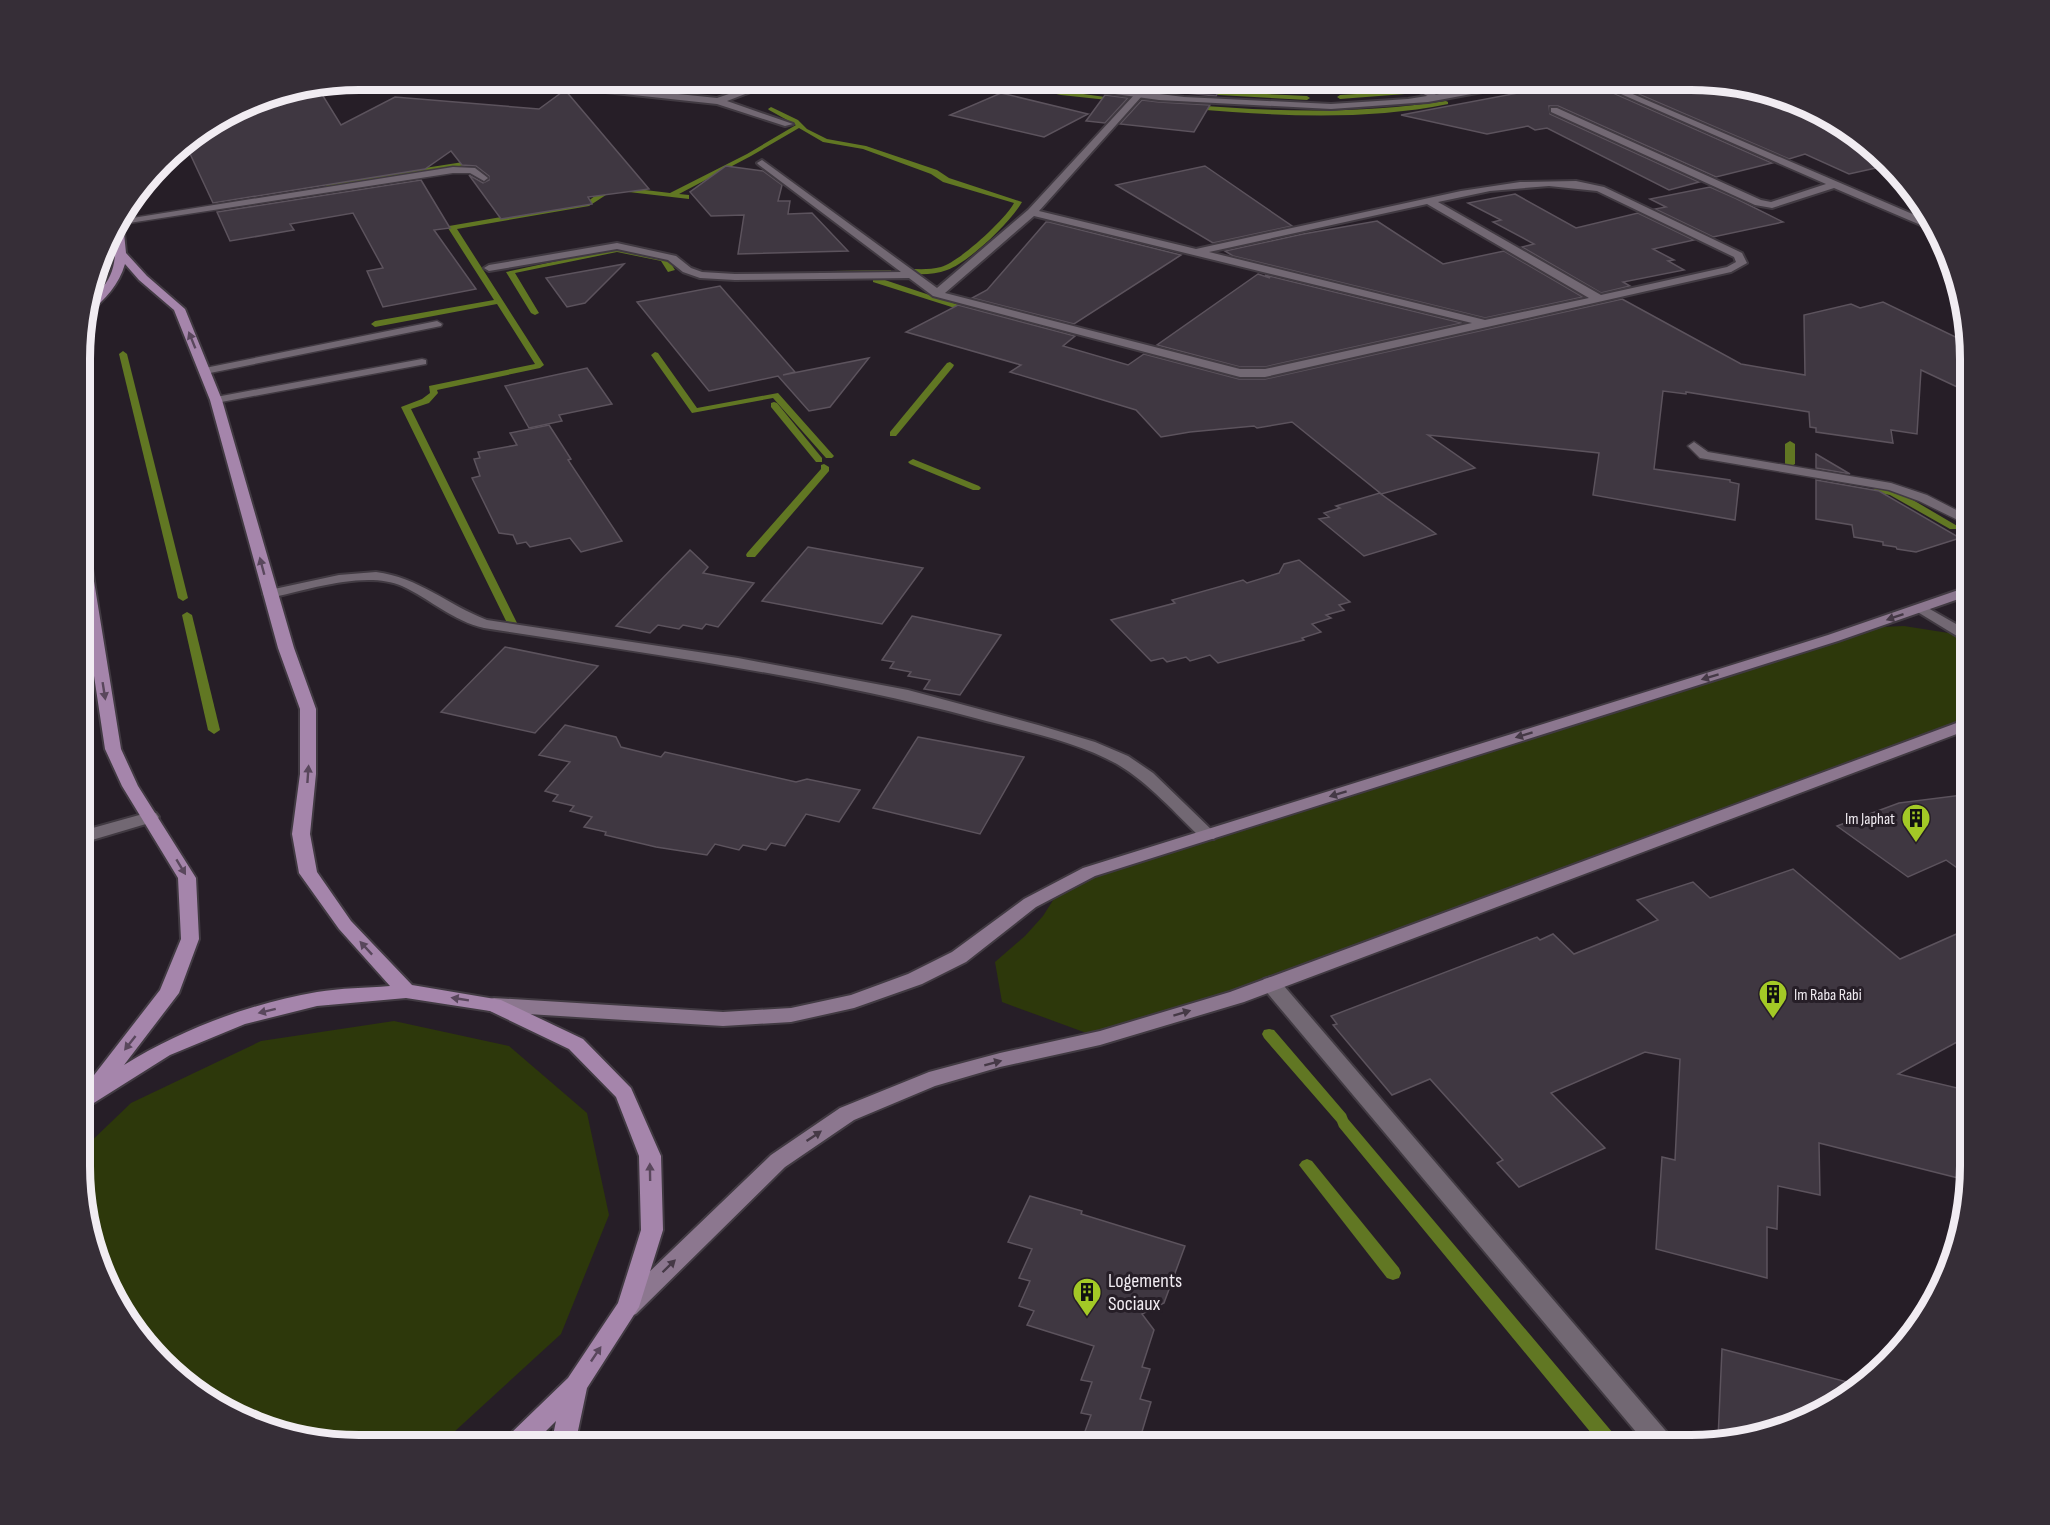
<svg xmlns="http://www.w3.org/2000/svg" width="2050" height="1525" viewBox="0 0 2050 1525" font-family="'Sofia Sans Condensed',sans-serif">
	<rect width="100%" height="100%" fill="#261e27"/>
	<!-- green -->
	<g fill="#2d380b">
		<polygon points="1904,626 1955,634 1970,643 1970,723 1100,1038 1002,1002 995,962 1025,936 1043,916 1057,894 1091,875 1833,638 1881,627"/>
		<polygon points="394,1021 509,1046 587,1113 609,1215 561,1334 442,1443 341,1445 252,1424 189,1388 117,1305 82,1202 82,1150 131,1103 261,1041"/>
	</g>
	<g fill="none" stroke-linecap="round" stroke-linejoin="round">
		<!-- stream -->
		<g fill="#617723" fill-rule="evenodd">
			<polygon points="990,80 1002,80 1061,91 1120,99 1117,101 1061,95"/>
			<polygon points="1080,80 1099,80 1132,85 1129,87"/>
			<polygon points="1463,80 1476,80 1430,90 1427,88"/>
			<polygon points="1561,80 1574,80 1514,93 1511,91"/>
			<polygon points="1203,91 1307,96 1310,98 1307,100 1201,94 1200,93"/>
			<polygon points="1407,91 1408,92 1405,94 1340,99 1337,97 1340,95"/>
			<path d="M1446,101L1448,102V104C1365,121 1277,116 1193,109L1190,107L1193,105C1278,112 1361,114 1446,101Z"/>
			<path d="M771,107L798,120L807,129L827,139L866,146L937,170L949,178L1022,202C1011,222 968,263 947,270C934,275 918,275 905,273V269H908C919,269 930,270 941,267C959,262 1005,220 1014,203L943,182L931,174L863,149L823,142L799,128L751,156L679,194L689,195V199L620,191L609,193L589,206L457,229L544,365L540,368L437,390L438,393L429,403L411,409L517,623L512,626L508,625L401,407L422,399L430,393L429,386L535,364L497,304L375,327L371,324L375,321L494,300L448,228L449,226L587,202L604,189L620,187L670,193L747,154L796,125L769,110L768,109Z"/>
			<polygon points="476,160 478,161 478,163 329,187 325,185 329,183"/>
			<polygon points="617,248 667,257 675,270 668,272 661,261 617,252 515,273 539,313 535,315 531,313 506,272"/>
			<polygon points="888,270 891,270 891,274 832,275 828,273 832,271"/>
			<polygon points="873,278 879,278 968,308 961,310 873,282"/>
			<polygon points="123,351 127,354 188,598 183,601 178,598 119,354"/>
			<polygon points="655,352 658,353 697,408 778,393 834,456 832,458 826,458 773,398 692,413 651,355"/>
			<polygon points="950,362 954,365 953,367 896,436 890,436 890,432 947,363"/>
			<polygon points="774,402 777,403 822,458 822,462 816,462 771,407 771,403"/>
			<polygon points="1790,441 1795,444 1795,464 1790,467 1785,464 1785,444"/>
			<polygon points="913,459 979,486 981,488 979,490 973,490 910,464 908,462"/>
			<polygon points="824,464 829,467 829,471 755,557 747,557 746,555 747,553 821,469 821,465"/>
			<polygon points="1878,487 1896,490 1959,527 1958,529 1950,529 1890,495 1875,492 1873,490"/>
			<polygon points="187,612 192,615 220,730 214,734 208,730 182,615"/>
			<polygon points="1269,1029 1274,1030 1346,1114 1348,1119 1618,1439 1621,1445 1601,1445 1339,1127 1337,1122 1264,1038 1262,1034 1264,1030"/>
			<polygon points="1307,1159 1312,1161 1399,1268 1401,1273 1399,1278 1393,1280 1387,1278 1302,1169 1299,1165 1302,1161"/>
		</g>
	</g>
	<!-- building -->
	<g fill="#3f3741" stroke="#5c535d" stroke-width="1.5">
		<polygon points="1117,80 1226,80 1216,96 1112,86"/>
		<polygon points="1587,80 1588,82 1772,163 1716,177 1558,106 1549,106 1550,114 1699,182 1669,190 1547,128 1535,130 1528,126 1487,134 1401,115"/>
		<polygon points="1606,80 1709,80 1798,101 1846,129 1832,132 1870,148 1885,166 1849,174 1805,154 1789,159"/>
		<polygon points="565,90 649,189 588,197 592,204 501,219 469,175 483,183 489,180 489,176 476,166 462,165 451,151 425,169 213,203 185,143 252,101 320,91 341,125 395,97 539,109"/>
		<polygon points="1001,93 1088,114 1044,137 950,115"/>
		<polygon points="1105,95 1128,98 1105,123 1086,121"/>
		<polygon points="1142,100 1159,102 1210,105 1194,132 1120,124"/>
		<polygon points="726,166 763,171 782,185 778,201 790,201 788,214 812,213 848,251 738,254 744,215 711,216 690,192"/>
		<polygon points="1205,166 1292,226 1213,243 1116,185"/>
		<polygon points="421,180 450,228 434,230 476,289 383,307 367,271 383,268 353,213 290,224 294,230 230,241 217,212"/>
		<polygon points="1710,187 1735,198 1783,222 1713,237 1655,209 1666,207 1650,199"/>
		<polygon points="1515,194 1576,228 1638,213 1694,240 1653,249 1674,260 1668,261 1684,270 1623,282 1630,286 1601,293 1522,247 1534,244 1493,222 1501,220 1468,203"/>
		<polygon points="1377,221 1443,264 1504,251 1583,297 1485,318 1233,256 1225,251 1303,234"/>
		<polygon points="1046,222 1049,222 1181,255 1074,324 972,298 987,290"/>
		<polygon points="624,264 585,303 567,307 546,278"/>
		<polygon points="1258,274 1270,278 1265,275 1462,323 1265,367 1240,367 1157,345"/>
		<polygon points="720,286 795,372 783,375 869,358 830,407 809,411 778,376 709,391 637,302"/>
		<polygon points="1622,299 1741,364 1805,375 1804,315 1851,304 1860,308 1883,302 1970,344 1970,393 1921,370 1917,434 1891,430 1893,443 1816,432 1816,428 1810,427 1809,412 1686,392 1686,394 1663,391 1654,469 1730,480 1730,482 1739,484 1735,520 1593,495 1599,453 1428,435 1475,468 1381,494 1436,534 1364,556 1319,519 1329,517 1324,513 1340,508 1336,506 1380,493 1292,422 1257,428 1254,426 1190,432 1161,437 1136,410 1010,372 1021,365 906,332 958,305 1075,336 1063,346 1128,365 1144,354 1239,379 1265,379"/>
		<polygon points="587,368 612,404 559,415 562,421 529,428 505,386"/>
		<polygon points="549,425 571,459 568,460 622,541 581,552 570,538 530,547 526,542 517,544 513,535 499,533 472,478 480,476 474,459 480,458 478,452 517,445 510,433"/>
		<polygon points="1816,454 1850,474 1816,468"/>
		<polygon points="1816,480 1879,491 1960,538 1916,552 1897,549 1896,547 1883,545 1883,542 1854,537 1852,525 1816,519"/>
		<polygon points="808,547 923,568 882,624 762,601"/>
		<polygon points="690,550 708,567 703,573 754,583 718,627 706,624 702,629 683,625 679,629 658,625 650,633 616,626"/>
		<polygon points="1299,560 1350,602 1339,605 1344,610 1326,615 1331,618 1312,624 1321,632 1302,638 1304,640 1218,663 1210,655 1190,661 1186,657 1167,662 1163,658 1151,661 1111,620 1175,603 1172,600 1243,580 1247,583 1279,573 1284,564"/>
		<polygon points="912,616 1001,635 960,695 924,689 930,680 908,676 911,672 890,668 894,662 882,660"/>
		<polygon points="505,647 598,666 535,733 441,712"/>
		<polygon points="565,725 616,737 621,747 661,757 665,752 796,782 807,779 860,790 839,822 806,814 785,846 771,843 766,850 743,845 739,850 715,844 707,855 656,847 605,835 606,832 584,827 592,817 570,811 574,806 553,801 558,795 545,791 570,762 539,755"/>
		<polygon points="918,737 1024,757 980,834 873,808"/>
		<polygon points="1970,794 1970,877 1946,860 1908,877 1837,826 1899,803"/>
		<polygon points="1793,869 1900,959 1970,928 1970,1035 1898,1074 1970,1091 1970,1181 1819,1143 1820,1195 1778,1186 1777,1229 1767,1227 1767,1278 1656,1249 1662,1157 1675,1160 1680,1059 1645,1052 1551,1093 1605,1148 1519,1187 1497,1163 1503,1160 1430,1079 1392,1095 1333,1025 1337,1024 1331,1016 1537,937 1540,940 1553,934 1574,954 1658,920 1637,900 1693,882 1710,898"/>
		<polygon points="1030,1196 1082,1211 1081,1214 1185,1246 1164,1303 1142,1314 1154,1330 1142,1367 1150,1369 1140,1399 1151,1402 1138,1445 1080,1445 1091,1415 1081,1413 1092,1382 1081,1380 1094,1346 1027,1325 1034,1311 1019,1306 1030,1281 1019,1278 1032,1249 1008,1242"/>
		<polygon points="1722,1349 1855,1384 1815,1417 1718,1439"/>
	</g>
	<g fill="none" stroke-linecap="round" stroke-linejoin="round">
		<!-- service casing -->
		<g stroke="#413a42" stroke-width="3">
			<g id="service">
				<polygon points="453,167 475,168 488,178 484,181 470,173 453,173 116,225 120,220"/>
				<polygon points="437,321 442,324 441,326 205,374 200,371 205,368"/>
				<polygon points="422,359 426,360 426,364 216,403 210,400 216,397"/>
				<polygon points="1694,442 1708,452 1891,483 1927,495 1970,517 1970,526 1919,501 1889,490 1700,458 1688,446"/>
			</g>
		</g>
		<!-- minor casing -->
		<g stroke="#413a42" stroke-width="4">
			<g id="minor">
				<polygon points="518,80 542,80 717,98 771,80 782,80 727,101 793,124 785,126 717,104 522,83"/>
				<polygon points="1394,80 1405,80 1443,98 1436,100"/>
				<polygon points="1589,80 1600,80 1931,222 1937,229 1930,229 1834,188 1772,208 1755,205 1551,112 1551,108 1557,108 1761,200 1771,202 1826,184"/>
				<path d="M1135,94L1142,96L1039,211L1196,249L1461,191L1520,182L1576,181L1604,187L1742,253L1747,263L1731,272L1265,377H1240L933,296L909,278L735,280L700,278L683,272L668,260L617,249L489,271L484,268L489,265L617,243L676,256L691,268L702,272L735,274L901,272L759,165L757,163L762,160L937,288L1028,210ZM1549,186L1597,191L1734,257L1736,262L1727,267L1601,295L1438,202L1490,191ZM1427,204L1589,298L1485,320L1209,252ZM1034,216L1472,323L1265,369H1240L945,293Z"/>
				<path d="M376,572C418,577 448,605 487,620L738,658L908,690L1038,725L1095,742L1128,756L1153,773L1217,835L1214,839H1202C1175,813 1149,783 1117,764C1076,741 1020,730 975,718C814,675 648,654 484,628C453,621 430,599 402,586C366,570 307,590 270,598L263,594L265,591L339,575Z"/>
				<polygon points="1921,604 1970,632 1970,644 1916,611 1914,608"/>
				<polygon points="150,812 156,813 159,817 156,821 82,843 82,831"/>
				<polygon points="1271,977 1278,979 1671,1437 1674,1445 1647,1445 1264,989 1261,984 1264,979"/>
			</g>
		</g>
		<!-- tertiary casing -->
		<g stroke="#413a42" stroke-width="4">
			<polygon id="tertiary" points="1030,80 1047,80 1184,97 1331,104 1408,99 1528,80 1547,80 1428,102 1331,109 1159,100 1034,83"/>
		</g>
		<!-- secondary casing -->
		<g stroke="#413a42" stroke-width="4">
			<g id="secondary">
				<polygon points="1970,586 1970,595 1838,641 1095,876 1036,907 966,962 922,984 854,1008 791,1022 723,1026 494,1012 487,1010 484,1005 487,1000 494,998 723,1012 791,1008 851,995 908,974 952,952 1024,899 1083,868 1828,635"/>
				<polygon points="1970,718 1970,729 1244,1002 1100,1045 1000,1067 935,1086 854,1120 785,1167 636,1314 628,1317 620,1314 617,1307 620,1300 771,1155 840,1108 929,1072 1000,1053 1100,1031 1230,992"/>
			</g>
		</g>
		<!-- primary casing -->
		<g stroke="#413a42" stroke-width="4">
			<path id="primary" d="M120,220L123,223L126,253L147,276L185,309L222,400L294,648L316,709V774L310,834L317,872L351,921L412,985L501,1000L583,1039L631,1088L661,1156L663,1230L639,1307L587,1388L575,1445H551L556,1421L532,1445H504L507,1437L568,1378L618,1303L641,1230L639,1156L616,1097L569,1049L490,1011L406,998L317,1006L245,1024L170,1055L89,1106L82,1109V1091L89,1086L88,1084L91,1079L160,990L181,939L178,878L122,786L105,749L82,596V546L89,550L121,749L138,786L196,878L199,939L179,993L124,1065C182,1029 249,1004 317,992C341,988 366,988 390,986L339,929L299,873L292,834L300,774V709L278,648L210,400L174,310L139,280L125,264C119,285 105,299 89,313L84,314C88,302 95,297 103,287C117,270 116,250 114,229Z"/>
		</g>
		<!-- service -->
		<use href="#service" fill="#726873" fill-rule="evenodd"/>
		<!-- minor -->
		<use href="#minor" fill="#726873" fill-rule="evenodd"/>
		<!-- tertiary -->
		<use href="#tertiary" fill="#726873" fill-rule="evenodd"/>
		<!-- secondary -->
		<use href="#secondary" fill="#8c778f" fill-rule="evenodd"/>
		<!-- primary -->
		<use href="#primary" fill="#a585ab" fill-rule="evenodd"/>
	</g>
	<!-- one-way arrows -->
	<defs><path id="oneway-solid" d="M-6-.8H1V-3.2L6.5 0L1 3.2V.8H-6Z" transform="scale(1.5)"/></defs>
	<g fill="#59475c">
		<use href="#oneway-solid" transform="translate(192 340) rotate(-112)"/>
		<use href="#oneway-solid" transform="translate(262 566) rotate(-105)"/>
		<use href="#oneway-solid" transform="translate(104 691) rotate(81)"/>
		<use href="#oneway-solid" transform="translate(308 774) rotate(-86)"/>
		<use href="#oneway-solid" transform="translate(181 867) rotate(59)"/>
		<use href="#oneway-solid" transform="translate(366 948) rotate(-133)"/>
		<use href="#oneway-solid" transform="translate(460 999) rotate(-171)"/>
		<use href="#oneway-solid" transform="translate(267 1011) rotate(166)"/>
		<use href="#oneway-solid" transform="translate(130 1043) rotate(128)"/>
		<use href="#oneway-solid" transform="translate(650 1172) rotate(-91)"/>
		<use href="#oneway-solid" transform="translate(596 1354) rotate(-56)"/>
	</g>
	<g fill="#453946">
		<use href="#oneway-solid" transform="translate(1895 617) rotate(161)"/>
		<use href="#oneway-solid" transform="translate(1710 677) rotate(163)"/>
		<use href="#oneway-solid" transform="translate(1524 735) rotate(163)"/>
		<use href="#oneway-solid" transform="translate(1338 794) rotate(163)"/>
		<use href="#oneway-solid" transform="translate(1182 1013) rotate(-17)"/>
		<use href="#oneway-solid" transform="translate(993 1063) rotate(-15)"/>
		<use href="#oneway-solid" transform="translate(814 1136) rotate(-34)"/>
		<use href="#oneway-solid" transform="translate(669 1266) rotate(-44)"/>
	</g>
	<!-- icons -->
	<defs>
		<g id="building-pin" transform="scale(1.5)"><path d="M0 17L-7.5 6A9.5 9.5 0 1 1 7.5 6Z" fill="#a3c926" stroke="#261e27"/><path d="M-4-6H4V6H1V3H-1V6H-4ZM-2.5-4.3h1.7v1.8h-1.7ZM.8-4.3h1.7v1.8H.8ZM-2.5-1h1.7V.8h-1.7ZM.8-1h1.7V.8H.8Z" fill="#111"/></g>
	</defs>
	<g fill-rule="evenodd">
		<use href="#building-pin" x="1916" y="818"/>
		<use href="#building-pin" x="1773" y="994"/>
		<use href="#building-pin" x="1087" y="1292"/>
	</g>
	<g text-anchor="middle" stroke-width="6" stroke-linejoin="round" paint-order="stroke">
		<!-- poi labels -->
		<g font-size="16" fill="#f1ecf2" stroke="#261e27" text-anchor="end">
			<text x="1895" y="824">Im Japhat</text>
			<text x="1794" y="1000" text-anchor="start">Im Raba Rabi</text>
		</g>
		<!-- near-poi labels -->
		<g font-size="20" fill="#f1ecf2" stroke="#261e27" text-anchor="start">
			<text x="1108" y="1287">Logements<tspan x="1108" dy="23">Sociaux</tspan></text>
		</g>
	</g>
	<!-- crop -->
	<path d="M0 0H2050V1525H0ZM359 90H1691A269 269 0 0 1 1960 359V1166A269 269 0 0 1 1691 1435H359A269 269 0 0 1 90 1166V359A269 269 0 0 1 359 90Z" fill="#362e37" fill-rule="evenodd"/>
	<path fill="none" stroke="#f1ecf2" stroke-width="8" d="M359 90H1691A269 269 0 0 1 1960 359V1166A269 269 0 0 1 1691 1435H359A269 269 0 0 1 90 1166V359A269 269 0 0 1 359 90Z"/>
</svg>
